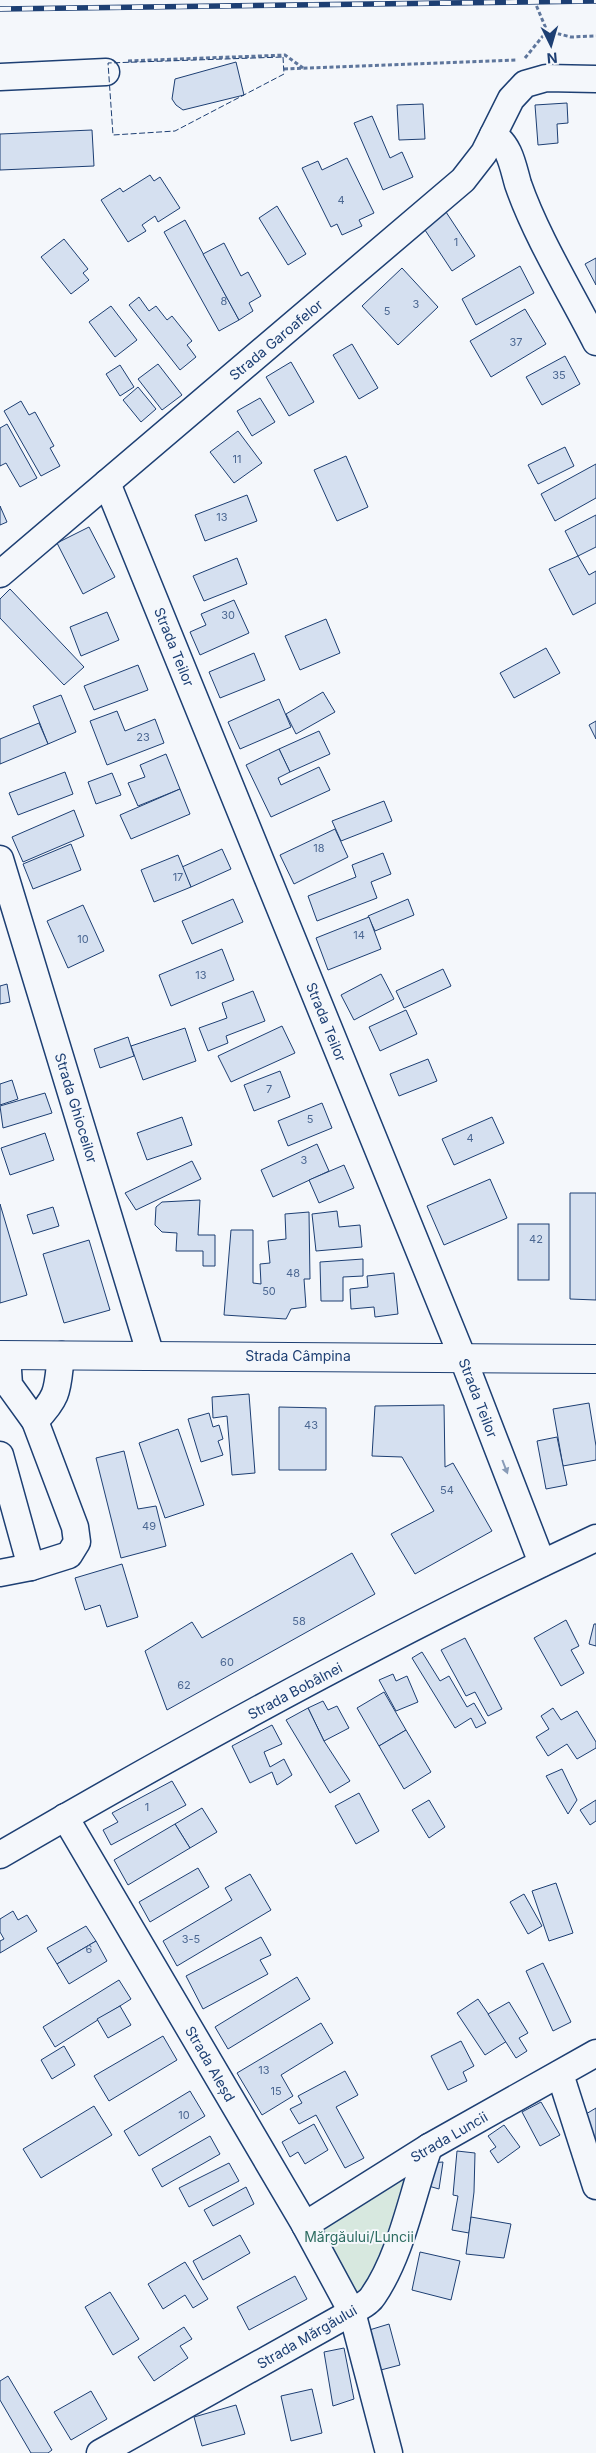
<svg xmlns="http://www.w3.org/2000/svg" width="596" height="2453" viewBox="0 0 596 2453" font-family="Inter,sans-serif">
	<rect width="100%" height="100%" fill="#f4f7fb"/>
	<!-- green -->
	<polygon fill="#d7e8df" stroke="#687fa3" points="416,2165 377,2279 360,2297 315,2227"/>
	<!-- building -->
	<g fill="#d5e0f0" stroke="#1d3f73">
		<polygon points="236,62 244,95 183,110 176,105 172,99 175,79"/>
		<polygon points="567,103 568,123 557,124 558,143 538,145 535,105"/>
		<polygon points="423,104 425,139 399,140 397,105"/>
		<polygon points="372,116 390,158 402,152 413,177 383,190 354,123"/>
		<polygon points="92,130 94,166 0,170 0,134"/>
		<polygon points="347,158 374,213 359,220 362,226 342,235 337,224 331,227 302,168 318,161 322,170"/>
		<polygon points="150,175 154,181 160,177 180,208 158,222 155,216 142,225 146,231 128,242 101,200 120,188 123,192"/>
		<polygon points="277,206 306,254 288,265 259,218"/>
		<polygon points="446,212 475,256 452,271 423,227"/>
		<polygon points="185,220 239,320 219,331 164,232"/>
		<polygon points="64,239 88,269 83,273 89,280 71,294 41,257"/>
		<polygon points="224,243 241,276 248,272 261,296 249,303 253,311 239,320 203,254"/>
		<polygon points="596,258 596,285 585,264"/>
		<polygon points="520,266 534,293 476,325 462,299"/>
		<polygon points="402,268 438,307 398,345 362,306"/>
		<polygon points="139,297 149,311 156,306 167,320 172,316 192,341 187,345 196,357 180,370 129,305"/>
		<polygon points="111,306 137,340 115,357 89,322"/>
		<polygon points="525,309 546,344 491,377 470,341"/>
		<polygon points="352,344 378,388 359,399 333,355"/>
		<polygon points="565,356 580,384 542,405 526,377"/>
		<polygon points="291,362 314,402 289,416 266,377"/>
		<polygon points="158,364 182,395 162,410 138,379"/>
		<polygon points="120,365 134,387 120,396 106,374"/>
		<polygon points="138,387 156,409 141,422 123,400"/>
		<polygon points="260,398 275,422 252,436 237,411"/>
		<polygon points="21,401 29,415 35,412 54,446 50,448 60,466 41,476 4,411"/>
		<polygon points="7,424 37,478 20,487 6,463 0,466 0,428"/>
		<polygon points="238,431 262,463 234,483 210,452"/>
		<polygon points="565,447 574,466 538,484 528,465"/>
		<polygon points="346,456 368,507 337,521 314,470"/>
		<polygon points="596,464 596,498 555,521 541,494"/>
		<polygon points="247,495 257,521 205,541 195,515"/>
		<polygon points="0,506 7,522 0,525"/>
		<polygon points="596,515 596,547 578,556 565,531"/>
		<polygon points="89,527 115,577 83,594 57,543"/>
		<polygon points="578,556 589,575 596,571 596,603 573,615 549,569"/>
		<polygon points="237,558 247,584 204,601 193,576"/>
		<polygon points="10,589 84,667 64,685 0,618 0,599"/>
		<polygon points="234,600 249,633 200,655 190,632 206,625 201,614"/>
		<polygon points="107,612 119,640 81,656 70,627"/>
		<polygon points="326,619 340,653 300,670 285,636"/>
		<polygon points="546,648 560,673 514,698 500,673"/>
		<polygon points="254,653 265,680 220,698 209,672"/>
		<polygon points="138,665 148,690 94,710 84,686"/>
		<polygon points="323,692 335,712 296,734 286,714"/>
		<polygon points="61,695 76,732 48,744 33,706"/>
		<polygon points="279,699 291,727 240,749 228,722"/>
		<polygon points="117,711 125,731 155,719 164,743 107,765 90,721"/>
		<polygon points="596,721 596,739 589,725"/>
		<polygon points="39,723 48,744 0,764 0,739"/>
		<polygon points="319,731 330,754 290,772 279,749"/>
		<polygon points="279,749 290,772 278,778 281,785 319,767 330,790 271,817 246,765"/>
		<polygon points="166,754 180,789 138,806 128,783 145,777 140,765"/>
		<polygon points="65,772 73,794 18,815 9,793"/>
		<polygon points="112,773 121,795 96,804 88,782"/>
		<polygon points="180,789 190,814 131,839 120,815"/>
		<polygon points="384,801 392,821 341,841 332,821"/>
		<polygon points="74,810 84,836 23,862 12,837"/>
		<polygon points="335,829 348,857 294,884 280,855"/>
		<polygon points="71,844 81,870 33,889 23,864"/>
		<polygon points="222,849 231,869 191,887 182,867"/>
		<polygon points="383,853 391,874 371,882 377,898 317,921 308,896 356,877 352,865"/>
		<polygon points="178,855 191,887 154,902 141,870"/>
		<polygon points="233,899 243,922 192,944 182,921"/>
		<polygon points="408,899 414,915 375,931 368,916"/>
		<polygon points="83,905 104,951 68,968 47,921"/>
		<polygon points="369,917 381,949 328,970 316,938"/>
		<polygon points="222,949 234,980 171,1006 159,975"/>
		<polygon points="443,969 451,986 404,1008 396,991"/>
		<polygon points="381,974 394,999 354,1020 341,995"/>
		<polygon points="7,984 10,1002 0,1004 0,986"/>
		<polygon points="253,991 265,1021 226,1036 228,1043 208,1051 199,1028 227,1018 222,1003"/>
		<polygon points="406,1010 417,1034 380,1051 369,1027"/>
		<polygon points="282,1026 295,1053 231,1082 218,1056"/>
		<polygon points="185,1028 196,1061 143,1080 131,1046"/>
		<polygon points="128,1037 134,1056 100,1068 94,1049"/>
		<polygon points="428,1059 437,1081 399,1096 390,1074"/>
		<polygon points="280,1071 290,1097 254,1111 244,1085"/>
		<polygon points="12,1080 18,1099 0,1105 0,1084"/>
		<polygon points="45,1093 52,1113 3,1128 0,1106"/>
		<polygon points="322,1103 332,1128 288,1146 278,1121"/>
		<polygon points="182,1117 192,1145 147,1160 137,1133"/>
		<polygon points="492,1117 504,1143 454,1165 442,1139"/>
		<polygon points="45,1133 54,1160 10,1175 1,1148"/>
		<polygon points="317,1144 329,1171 273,1197 261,1170"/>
		<polygon points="192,1161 201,1179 136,1210 125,1193"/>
		<polygon points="344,1165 354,1188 319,1203 309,1180"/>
		<polygon points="490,1179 507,1218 444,1245 427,1206"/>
		<polygon points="570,1193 596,1193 596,1300 570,1299"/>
		<polygon points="200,1200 198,1235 215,1235 215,1266 203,1266 203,1251 176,1251 177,1233 162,1232 155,1225 156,1207 162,1202"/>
		<polygon points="0,1204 27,1295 0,1303"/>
		<polygon points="53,1207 59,1226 33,1234 27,1215"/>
		<polygon points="337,1211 339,1227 360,1225 362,1247 316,1251 312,1214"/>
		<polygon points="309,1212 310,1279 304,1279 306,1307 291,1309 286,1319 224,1315 231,1230 253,1230 253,1283 261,1284 260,1264 270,1263 268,1241 286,1239 285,1214"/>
		<rect x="518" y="1224" width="31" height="56"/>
		<polygon points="89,1240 110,1310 64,1323 43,1254"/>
		<polygon points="363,1259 363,1276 343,1277 343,1301 321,1301 320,1262"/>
		<polygon points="394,1273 398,1314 375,1317 374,1307 351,1309 350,1289 368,1287 367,1276"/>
		<polygon points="249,1394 255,1473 232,1475 227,1416 213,1418 212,1397"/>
		<polygon points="589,1403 596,1446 596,1460 563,1466 553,1409"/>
		<polygon points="444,1405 445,1467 453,1463 492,1531 415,1574 391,1534 434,1511 402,1457 372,1456 375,1406"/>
		<polygon points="279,1407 326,1408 326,1470 279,1470"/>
		<polygon points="209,1413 213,1427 219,1425 223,1439 218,1441 223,1455 201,1462 188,1419"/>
		<polygon points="178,1429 204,1505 165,1518 139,1443"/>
		<polygon points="557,1437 567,1485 546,1489 537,1441"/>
		<polygon points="124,1451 138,1509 156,1506 166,1546 121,1558 96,1458"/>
		<polygon points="352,1553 375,1594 167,1710 145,1651 192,1622 202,1638"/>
		<polygon points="122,1564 138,1617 107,1627 100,1605 85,1610 75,1578"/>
		<polygon points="566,1620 579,1646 571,1650 584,1673 561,1686 534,1638"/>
		<polygon points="594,1624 596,1624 596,1646 589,1644"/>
		<polygon points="465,1638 502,1709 488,1716 475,1692 466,1696 441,1650"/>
		<polygon points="422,1652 440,1681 449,1676 467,1707 474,1703 486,1723 476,1728 471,1718 455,1728 412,1658"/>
		<polygon points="393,1674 396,1681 407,1676 418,1702 396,1711 379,1680"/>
		<polygon points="384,1692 406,1730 379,1746 357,1708"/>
		<polygon points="323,1701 328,1710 337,1706 349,1728 324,1741 308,1708"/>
		<polygon points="308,1708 324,1741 350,1781 330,1793 286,1720"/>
		<polygon points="553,1708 561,1720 577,1711 596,1742 596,1748 577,1759 567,1744 548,1756 536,1737 549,1729 541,1716"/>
		<polygon points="272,1725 282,1744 264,1752 270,1767 284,1759 292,1775 277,1785 272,1772 250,1783 232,1746"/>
		<polygon points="406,1730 431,1772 404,1789 379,1746"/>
		<polygon points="562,1769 577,1800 568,1814 546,1776"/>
		<polygon points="172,1781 186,1805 111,1845 103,1830 118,1822 112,1813"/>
		<polygon points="359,1793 379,1831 356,1844 335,1806"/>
		<polygon points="429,1800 445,1827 429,1838 412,1810"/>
		<polygon points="596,1800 596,1821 590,1825 580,1810"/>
		<polygon points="202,1808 217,1832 190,1848 175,1824"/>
		<polygon points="175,1824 190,1848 128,1885 114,1860"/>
		<polygon points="198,1868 209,1887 150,1922 139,1902"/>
		<polygon points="250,1874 271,1910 177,1966 163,1941 232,1900 225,1888"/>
		<polygon points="556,1883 573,1933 549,1941 532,1891"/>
		<polygon points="524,1894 542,1926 528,1934 510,1902"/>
		<polygon points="13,1911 18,1920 27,1915 37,1931 0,1953 0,1941 4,1939 0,1932 0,1919"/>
		<polygon points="86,1926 96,1941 57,1964 47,1948"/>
		<polygon points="261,1937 271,1955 260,1960 268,1974 203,2009 186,1976"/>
		<polygon points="96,1941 107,1961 69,1984 57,1964"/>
		<polygon points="543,1963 571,2022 553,2031 526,1971"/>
		<polygon points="297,1977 310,1999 228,2049 215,2027"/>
		<polygon points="119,1980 131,1999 55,2047 43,2027"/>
		<polygon points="478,1999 507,2041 485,2055 457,2013"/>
		<polygon points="509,2002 528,2033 519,2038 527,2051 516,2058 488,2014"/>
		<polygon points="120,2006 131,2025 108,2038 97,2019"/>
		<polygon points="321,2023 333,2043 281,2075 293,2096 262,2115 237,2073"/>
		<polygon points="163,2036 177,2060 109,2101 94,2076"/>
		<polygon points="461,2041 474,2066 463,2072 467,2081 448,2090 431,2056"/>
		<polygon points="64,2046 75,2065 52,2079 41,2060"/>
		<polygon points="345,2071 358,2095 336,2107 364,2158 345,2168 316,2115 299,2124 290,2109 302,2103 298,2096"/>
		<polygon points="190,2091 205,2116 139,2156 124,2131"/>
		<polygon points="541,2102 560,2135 540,2146 522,2112"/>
		<polygon points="94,2106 112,2135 41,2178 23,2149"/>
		<polygon points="596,2108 596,2142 581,2117"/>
		<polygon points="314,2124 328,2150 305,2164 298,2152 290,2157 282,2142"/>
		<polygon points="504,2125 520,2147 498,2163 490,2151 496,2147 488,2136"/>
		<polygon points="210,2136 220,2154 162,2187 152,2169"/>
		<polygon points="457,2151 475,2153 474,2192 469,2233 452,2230 458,2196 453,2195"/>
		<polygon points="443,2162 439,2189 425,2185 430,2163"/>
		<polygon points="229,2163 239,2181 189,2207 179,2188"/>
		<polygon points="246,2187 254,2204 213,2226 204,2210"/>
		<polygon points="471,2217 511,2224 504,2258 466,2254"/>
		<polygon points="240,2235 250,2253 203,2280 193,2261"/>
		<polygon points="420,2252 460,2261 451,2300 412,2290"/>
		<polygon points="185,2262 208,2299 193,2308 185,2295 163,2309 148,2284"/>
		<polygon points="295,2276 307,2299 249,2330 237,2307"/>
		<polygon points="110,2292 139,2339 113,2355 85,2307"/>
		<polygon points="389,2324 400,2365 377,2371 366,2331"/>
		<polygon points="184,2327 192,2339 180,2346 188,2358 154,2381 138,2357"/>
		<polygon points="344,2348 354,2399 333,2406 324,2352"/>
		<polygon points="8,2376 52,2450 48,2453 31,2453 0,2400 0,2381"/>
		<polygon points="312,2389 322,2433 291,2441 281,2396"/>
		<polygon points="91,2391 107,2419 71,2440 54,2412"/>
		<polygon points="236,2405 245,2434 202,2446 194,2417"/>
	</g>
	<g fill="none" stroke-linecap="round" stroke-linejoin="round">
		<!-- minor casing -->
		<g stroke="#1d3f73" stroke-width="29">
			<g id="minor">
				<polyline points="0,77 106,72"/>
				<path d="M493,135C510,145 513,167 518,184C536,236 571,293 596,342"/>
				<polyline points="107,483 462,1356 542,1563"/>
				<polyline points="0,574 463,180 484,153 511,99 525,84 546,78 596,79"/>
				<polyline points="0,859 151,1356"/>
				<path d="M35,1421C60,1395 57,1389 61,1355"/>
				<polyline points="0,1455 31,1567 69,1555 77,1542 75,1527 35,1421 9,1385 7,1355"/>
				<polyline points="0,1573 31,1567"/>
				<polyline points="65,1817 305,2225 352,2312 389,2453"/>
				<path d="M0,1855C194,1742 392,1633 596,1538"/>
				<polyline points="560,2074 596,2186"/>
				<polyline points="305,2225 429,2147 596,2053"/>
				<path d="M100,2453L352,2312C359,2307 369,2303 373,2296C402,2254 412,2194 429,2147"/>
			</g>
		</g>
		<!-- major casing -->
		<g stroke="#1d3f73" stroke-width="30">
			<polyline id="major" points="0,1355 596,1359"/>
		</g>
		<!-- path -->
		<g stroke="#5e769c" stroke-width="3" stroke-dasharray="4 2.5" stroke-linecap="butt">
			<polyline points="534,0 547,31"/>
			<polyline points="525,58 547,31 571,37 596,36"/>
			<polyline points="128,61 285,55 303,68"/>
			<polyline points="284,69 516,60"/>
		</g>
		<!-- minor -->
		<use href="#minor" stroke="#f4f7fb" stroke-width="26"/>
		<!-- major -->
		<use href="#major" stroke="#f4f7fb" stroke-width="28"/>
		<!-- rail casing -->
		<g stroke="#1d3f73" stroke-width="5.5">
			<polyline id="rail" points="0,9 596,1"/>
		</g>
		<!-- rail -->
		<use href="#rail" stroke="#f4f7fb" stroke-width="4" stroke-dasharray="11" stroke-linecap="butt"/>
		<!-- fence -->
		<polygon stroke="#1d3f73" stroke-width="1" stroke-dasharray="6 2.5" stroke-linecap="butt" points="283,57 284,74 175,131 113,135 108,63"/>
	</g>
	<!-- one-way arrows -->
	<defs><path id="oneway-solid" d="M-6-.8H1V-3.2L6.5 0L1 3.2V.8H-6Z" transform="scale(1.25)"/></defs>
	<use fill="#889bb7" href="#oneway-solid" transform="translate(505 1467) rotate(69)"/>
	<g text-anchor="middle" stroke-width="4" stroke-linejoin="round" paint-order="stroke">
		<!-- number labels -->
		<g font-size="11" fill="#4b6792">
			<text x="341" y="204">4</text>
			<text x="456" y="246">1</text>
			<text x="224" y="305">8</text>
			<text x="416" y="308">3</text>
			<text x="387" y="315">5</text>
			<text x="516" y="346">37</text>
			<text x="559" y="379">35</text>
			<text x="237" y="463">11</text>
			<text x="222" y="521">13</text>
			<text x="228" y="619">30</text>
			<text x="143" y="741">23</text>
			<text x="319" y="852">18</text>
			<text x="178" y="881">17</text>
			<text x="359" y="939">14</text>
			<text x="83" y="943">10</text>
			<text x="201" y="979">13</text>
			<text x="269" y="1093">7</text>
			<text x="310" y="1123">5</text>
			<text x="470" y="1142">4</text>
			<text x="304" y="1164">3</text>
			<text x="536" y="1243">42</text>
			<text x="293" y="1277">48</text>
			<text x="269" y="1295">50</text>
			<text x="311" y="1429">43</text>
			<text x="447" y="1494">54</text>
			<text x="149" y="1530">49</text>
			<text x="299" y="1625">58</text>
			<text x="227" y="1666">60</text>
			<text x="184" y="1689">62</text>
			<text x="147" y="1811">1</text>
			<text x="191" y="1943">3-5</text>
			<text x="89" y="1953">6</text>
			<text x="264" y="2074">13</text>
			<text x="276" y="2095">15</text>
			<text x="184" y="2119">10</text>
		</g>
		<!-- street labels -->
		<g font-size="14" fill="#1d3f73" stroke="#f4f7fb">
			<text transform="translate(276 340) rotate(-40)" y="5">Strada Garoafelor</text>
			<text transform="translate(174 647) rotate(68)" y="5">Strada Teilor</text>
			<text transform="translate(326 1022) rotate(68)" y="5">Strada Teilor</text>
			<text transform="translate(76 1108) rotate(73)" y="5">Strada Ghioceilor</text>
			<text x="298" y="1361">Strada Câmpina</text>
			<text transform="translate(478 1398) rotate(69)" y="5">Strada Teilor</text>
			<text transform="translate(295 1691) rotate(-28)" y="5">Strada Bobâlnei</text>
			<text transform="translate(210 2064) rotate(60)" y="5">Strada Aleșd</text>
			<text transform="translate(449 2137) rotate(-30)" y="5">Strada Luncii</text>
			<text transform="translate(307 2337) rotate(-30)" y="5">Strada Mărgăului</text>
		</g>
		<!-- park labels -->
		<g font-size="14" fill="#2c6c60" stroke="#f4f7fb">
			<text x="359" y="2242">Mărgăului/Luncii</text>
		</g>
	</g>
	<!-- north arrow -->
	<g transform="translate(551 45) rotate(175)" stroke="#f4f7fb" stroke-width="4" paint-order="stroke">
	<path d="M0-4L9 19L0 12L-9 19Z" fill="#1d3f73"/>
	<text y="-8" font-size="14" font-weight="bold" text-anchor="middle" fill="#1d3f73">N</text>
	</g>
</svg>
